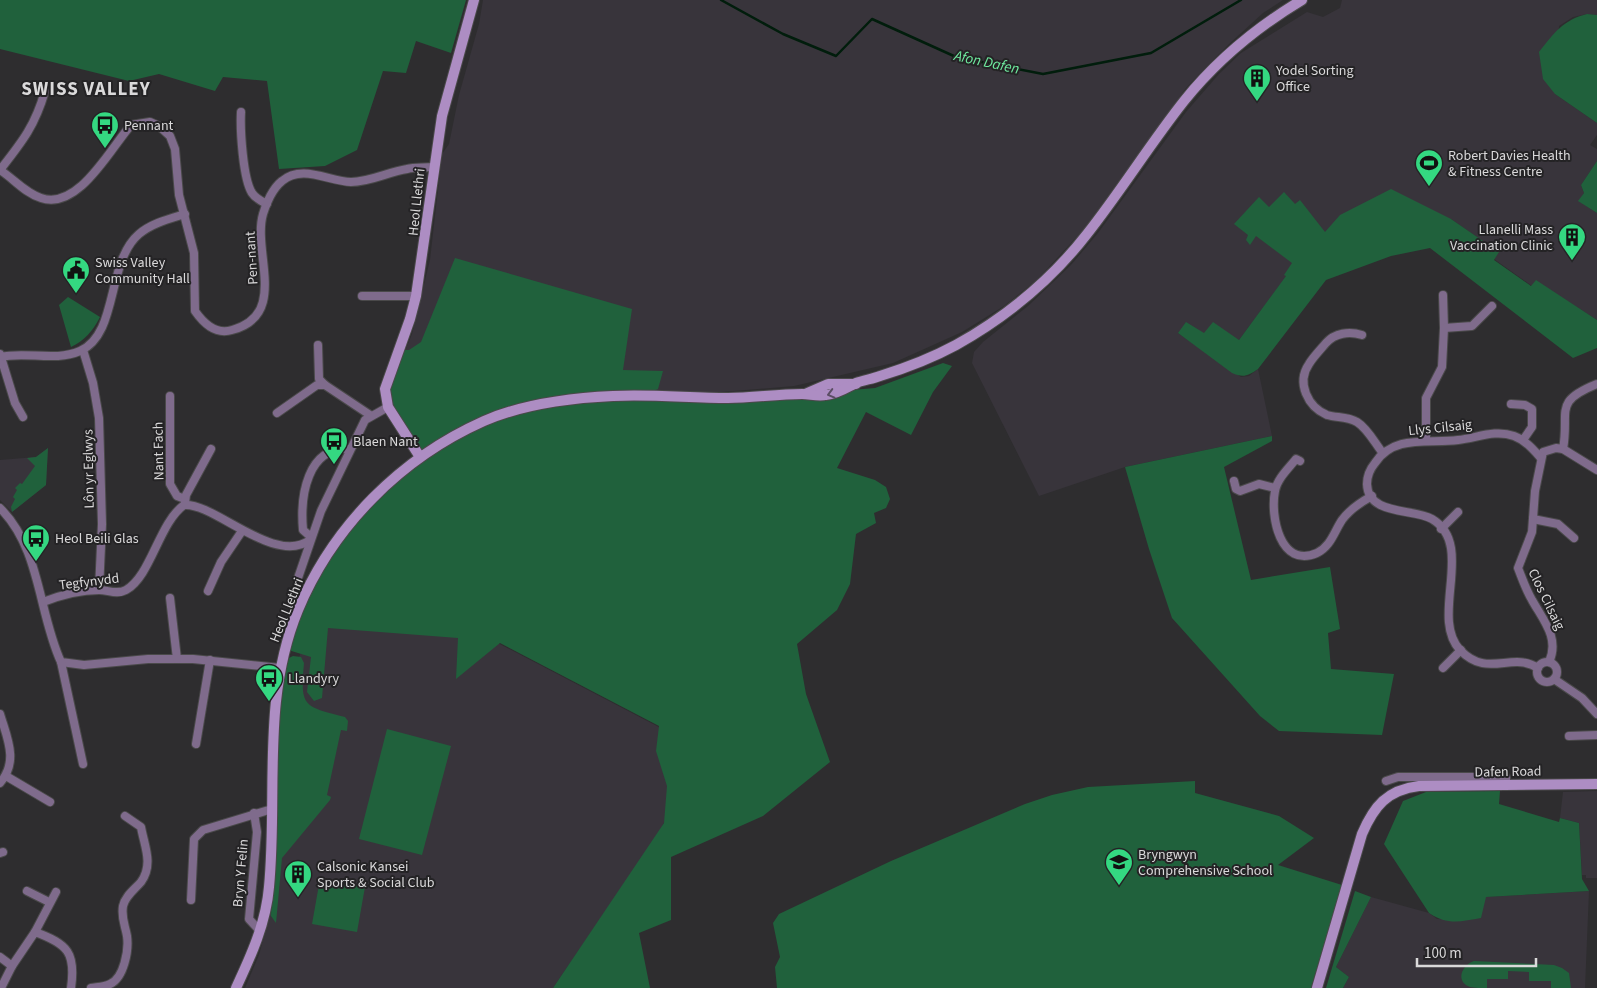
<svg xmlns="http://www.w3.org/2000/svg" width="1597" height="988" viewBox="0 0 1597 988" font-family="'Source Sans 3',sans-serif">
	<rect width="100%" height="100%" fill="#2e2d2f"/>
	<!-- built -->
	<g fill="#38343b">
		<polygon points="483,0 1283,0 1263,13 1229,44 1186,88 1084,229 1037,280 1004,306 962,332 893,363 794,386 709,393 601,390 398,368 412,334 430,260 442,154 449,144 459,95 479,24"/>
		<polygon points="1342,0 1597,0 1597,15 1587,14 1573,17 1559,26 1555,94 1597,123 1597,135 1590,145 1597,149 1597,161 1581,185 1584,193 1579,201 1597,213 1597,320 1536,281 1532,286 1494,259 1498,252 1451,219 1279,286 1239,340 1204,333 1178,333 1241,377 1249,376 1258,369 1272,436 1125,467 1039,496 972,363 974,352 983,342 1028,306 1071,265 1098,233 1186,112 1219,74 1241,53 1307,12 1323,17 1340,8"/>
		<polygon points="48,448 46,485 12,512 0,500 0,460 36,457"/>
		<polygon points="309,624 469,628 699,748 660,831 553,988 245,988 259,955 274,899 282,702 299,658"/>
		<polygon points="1597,791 1597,878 1586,878 1586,875 1582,875 1579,823 1560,818 1563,792"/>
		<polygon points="1589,891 1585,988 1343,988 1349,977 1336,967 1371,897 1429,913 1437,919 1467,920 1485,897"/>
	</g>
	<!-- green -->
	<g fill="#20613c">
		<polygon points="0,0 466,0 451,53 416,41 406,73 383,71 357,150 325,166 279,169 267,81 223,77 215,91 159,74 129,81 0,49"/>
		<path d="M1587,14L1597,15V123L1555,94L1543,79L1539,52C1554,33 1563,20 1587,14Z"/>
		<polygon points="1597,161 1597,213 1578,201 1584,193 1581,185"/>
		<path d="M1391,189L1451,219L1499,252L1494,260L1531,286L1536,280L1597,320V348L1573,358L1430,248L1391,256L1326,280L1258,369C1248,376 1243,378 1232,373L1178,333L1186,322L1204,333L1213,322L1239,340L1286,276L1284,275L1292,263L1256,236L1250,245L1246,240L1248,235L1234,224L1259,197L1269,207L1284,192L1295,204L1300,200L1325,232L1340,215Z"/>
		<polygon points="455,258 632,309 623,370 663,371 658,389 651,392 620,395 805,394 875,388 943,363 952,366 933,392 911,435 866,412 837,468 875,480 886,487 890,499 886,508 874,513 876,523 856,534 850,584 837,610 797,644 806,694 830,762 763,816 671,857 671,920 639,933 650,988 553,988 664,823 667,786 656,751 659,726 500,643 456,679 458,638 328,628 322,698 314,701 307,692 311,657 285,649 298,610 352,519 420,457 388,407 385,389 399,350 409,350 421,342"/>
		<path d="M68,297L100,317C93,331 84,341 71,347L59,305Z"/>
		<polygon points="1272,436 1272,441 1224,467 1251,580 1330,567 1340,629 1328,633 1331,669 1394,674 1382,735 1279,731 1260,716 1172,618 1149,549 1125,467"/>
		<polygon points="48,448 46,485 12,512 11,507 15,499 13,497 17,490 15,488 20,483 22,484 35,466 27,458 36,457"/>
		<path d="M293,656L301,657L304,663C300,707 303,706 345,717L348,721L347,731L341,730L327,795L331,797L330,800L282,858L276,923L271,916L281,690L289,658Z"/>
		<polygon points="387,729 451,746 422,855 359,839"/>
		<polygon points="1195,781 1195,793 1279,816 1314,838 1278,865 1342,885 1311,988 777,988 775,967 780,957 773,923 779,914 891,861 1025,804 1052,795 1088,787"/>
		<path d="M1500,791L1499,804L1559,822L1560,818L1579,823L1582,879L1589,891L1486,897L1481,918C1462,921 1448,926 1429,913L1384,844L1403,801L1426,792Z"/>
		<polygon points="320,879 365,887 357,932 312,924"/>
		<polygon points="1355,891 1371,897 1336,967 1349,977 1343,988 1326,988"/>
		<path d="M1474,961L1554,965L1562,968L1569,973L1571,988H1551V981H1529V972L1508,971V979H1487V988C1482,988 1474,988 1470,987C1454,981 1463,964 1474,961Z"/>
	</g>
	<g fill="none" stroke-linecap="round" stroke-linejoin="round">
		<!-- stream -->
		<polyline stroke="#011d0c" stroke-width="2.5" points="721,0 783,34 836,56 872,19 956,57 1043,74 1151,53 1241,0"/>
		<!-- street casing -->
		<g stroke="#4a494a" stroke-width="10">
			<g id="street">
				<path d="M241,112C240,130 243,179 252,193C256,199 261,201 267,204"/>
				<path d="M0,170C14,179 25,193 41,198C78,211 110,149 131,125L150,122L159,126L170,136L175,149L179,195L194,253L195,311C204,324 216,335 232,330C289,315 252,252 263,214C266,203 273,188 282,181C302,164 328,181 351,182C370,182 388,172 407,169C415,167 424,168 433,167"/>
				<path d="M0,170C22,142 35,126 45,91"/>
				<polyline points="1443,295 1444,328"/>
				<polyline points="362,296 416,296"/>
				<path d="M1362,335C1349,331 1335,333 1326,343C1321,349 1313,357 1309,364C1296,383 1308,407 1327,415C1337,418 1347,416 1357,422C1367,428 1375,443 1382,452"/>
				<polyline points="318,345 319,379 325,385"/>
				<polyline points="83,350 93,383 99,418 102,524 99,590"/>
				<polyline points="0,354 15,403 23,417"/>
				<path d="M0,357C26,351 55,362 80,351C119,334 106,262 139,234C152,223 169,219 185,214"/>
				<polyline points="170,396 170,484 177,496 185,499"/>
				<polyline points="1511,404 1525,405 1532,409 1532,427 1523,440"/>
				<polyline points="277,413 317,385 325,385 370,415"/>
				<polyline points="1426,440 1426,398 1442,367 1444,328 1472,326 1492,306"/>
				<polyline points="1563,449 1597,470"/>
				<path d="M1300,461L1296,459C1288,469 1277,479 1275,491C1270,516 1280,569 1317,553C1331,546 1334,532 1342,520C1350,509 1361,502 1372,496"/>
				<polyline points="1234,481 1236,489 1240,491 1259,484 1275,488"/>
				<polyline points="185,503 186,495 211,449"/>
				<path d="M0,508C41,549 38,612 61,662L84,665L148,659H193L280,668"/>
				<polyline points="1533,519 1558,524 1574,538"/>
				<polyline points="1441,529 1458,512"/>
				<path d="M311,537L303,530C300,496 307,446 350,449"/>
				<polyline points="298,578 321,511 365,420 388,407"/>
				<polyline points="208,591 221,562 242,531"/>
				<polyline points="170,598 177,659"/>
				<path d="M43,602C61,595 80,590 99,590C108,590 117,595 126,590C151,576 159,523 184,505C214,502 274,566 310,540"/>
				<circle cx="1547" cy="672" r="10"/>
				<polyline points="61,662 83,764"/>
				<path d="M1549,662C1560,638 1543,620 1532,600C1526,590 1522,578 1518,568L1532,532L1535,491L1543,452L1556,448L1563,449C1570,411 1552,402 1597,384"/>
				<polyline points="1443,668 1461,650"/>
				<path d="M1538,668C1511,651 1488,679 1460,650C1429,617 1476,545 1432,519C1413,508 1368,516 1367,484C1367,476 1370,469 1375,463C1394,434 1429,444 1458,440C1477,438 1495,429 1514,436C1525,440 1533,449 1540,457"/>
				<polyline points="1554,679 1582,698 1597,714"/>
				<path d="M0,714C7,738 19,761 0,783"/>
				<polyline points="1569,736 1597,735"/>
				<polyline points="196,744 210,660"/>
				<polyline points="6,776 50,802"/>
				<polyline points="1386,781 1398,777 1506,777 1506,785"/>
				<polyline points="254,813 257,832 249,919 260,931"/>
				<polyline points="0,853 3,852"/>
				<polyline points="27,891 49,902"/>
				<polyline points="191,900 194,839 203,830 272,809"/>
				<polyline points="35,932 56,892"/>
				<polyline points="0,957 12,966"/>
				<path d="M1,988L12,966L35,932C68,944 76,953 71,988"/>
				<path d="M91,988C97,987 105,987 110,984C124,978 129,950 127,936C125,925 121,918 123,906C125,896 135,889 141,882C154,864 144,845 141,827L125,816"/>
			</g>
		</g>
		<!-- secondary casing -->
		<g stroke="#4a494a" stroke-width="12">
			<g id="secondary">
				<polyline points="805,394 828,384 856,384"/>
				<polyline points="420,457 388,407 385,389 410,319 416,296 442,116 474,0"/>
				<path d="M236,988C251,956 266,923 269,887C278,793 261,700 298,610C333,526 401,458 484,421C523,404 570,398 613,396C651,394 690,398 728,398C752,398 777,394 802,394C810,394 818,397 826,395C838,394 846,388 856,383C864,380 872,379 880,376C906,368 932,358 956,345C1006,317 1052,279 1087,234C1121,191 1150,144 1184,101C1217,60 1257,27 1302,0"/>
				<path d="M1317,988L1362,834C1374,806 1387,790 1419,786L1597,784"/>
			</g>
		</g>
		<!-- street -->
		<use href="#street" stroke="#7f6b8c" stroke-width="8"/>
		<!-- secondary -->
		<use href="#secondary" stroke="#ad8dc3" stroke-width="10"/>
	</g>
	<!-- one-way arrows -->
	<defs><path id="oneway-chevron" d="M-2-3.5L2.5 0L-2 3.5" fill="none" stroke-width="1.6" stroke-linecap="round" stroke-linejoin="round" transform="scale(1.25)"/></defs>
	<use stroke="#5b4d64" href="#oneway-chevron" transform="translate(831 394) rotate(165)"/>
	<!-- icons -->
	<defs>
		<g id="building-pin" transform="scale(1.4375)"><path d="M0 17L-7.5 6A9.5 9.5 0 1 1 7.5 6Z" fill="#34d881" stroke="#242325"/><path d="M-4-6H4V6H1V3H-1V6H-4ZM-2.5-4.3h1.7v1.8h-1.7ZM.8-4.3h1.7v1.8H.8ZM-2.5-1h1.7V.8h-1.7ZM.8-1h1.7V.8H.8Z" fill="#111"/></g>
		<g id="bus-pin" transform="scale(1.4375)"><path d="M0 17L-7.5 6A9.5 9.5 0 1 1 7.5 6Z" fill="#34d881" stroke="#242325"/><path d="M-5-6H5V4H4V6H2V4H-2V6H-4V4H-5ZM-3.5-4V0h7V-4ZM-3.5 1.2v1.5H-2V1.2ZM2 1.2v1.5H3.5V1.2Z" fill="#111"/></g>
		<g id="stadium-pin" transform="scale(1.4375)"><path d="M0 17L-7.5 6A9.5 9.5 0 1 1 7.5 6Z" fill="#34d881" stroke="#242325"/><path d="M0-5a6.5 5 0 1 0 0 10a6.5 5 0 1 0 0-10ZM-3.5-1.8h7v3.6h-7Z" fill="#111"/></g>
		<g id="civic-pin" transform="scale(1.4375)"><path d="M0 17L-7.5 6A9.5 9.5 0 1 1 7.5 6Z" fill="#34d881" stroke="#242325"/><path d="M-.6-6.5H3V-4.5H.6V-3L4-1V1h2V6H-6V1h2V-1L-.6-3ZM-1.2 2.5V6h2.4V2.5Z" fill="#111"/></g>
		<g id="school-pin" transform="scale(1.4375)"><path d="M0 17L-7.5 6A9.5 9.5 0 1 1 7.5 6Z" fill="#34d881" stroke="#242325"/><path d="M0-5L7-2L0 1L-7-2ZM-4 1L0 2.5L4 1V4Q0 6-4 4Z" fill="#111"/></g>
	</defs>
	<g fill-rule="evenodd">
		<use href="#building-pin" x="1257" y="78"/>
		<use href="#bus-pin" x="105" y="125"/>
		<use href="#stadium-pin" x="1429" y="163"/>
		<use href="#building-pin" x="1572" y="237"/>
		<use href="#civic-pin" x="76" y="270"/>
		<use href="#bus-pin" x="334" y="441"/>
		<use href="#bus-pin" x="36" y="538"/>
		<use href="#bus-pin" x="269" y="678"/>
		<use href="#school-pin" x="1119" y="862"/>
		<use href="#building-pin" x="298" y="874"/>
	</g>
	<g text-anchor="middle" stroke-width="4" stroke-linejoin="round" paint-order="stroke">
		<!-- poi labels -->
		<g font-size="14" fill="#dad9da" stroke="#242325" text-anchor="start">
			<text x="1276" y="75">Yodel Sorting<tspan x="1276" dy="16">Office</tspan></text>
			<text x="124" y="130">Pennant</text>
			<text x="1448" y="160">Robert Davies Health<tspan x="1448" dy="16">&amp; Fitness Centre</tspan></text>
			<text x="1553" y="234" text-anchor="end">Llanelli Mass<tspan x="1553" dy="16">Vaccination Clinic</tspan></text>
			<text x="95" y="267">Swiss Valley<tspan x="95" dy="16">Community Hall</tspan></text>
			<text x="353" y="446">Blaen Nant</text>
			<text x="55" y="543">Heol Beili Glas</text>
			<text x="288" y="683">Llandyry</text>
			<text x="1138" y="859">Bryngwyn<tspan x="1138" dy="16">Comprehensive School</tspan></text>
			<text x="317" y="871">Calsonic Kansei<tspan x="317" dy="16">Sports &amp; Social Club</tspan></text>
		</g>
		<!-- street labels -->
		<g font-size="14" fill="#dad9da" stroke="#242325">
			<text transform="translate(416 202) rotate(-84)" y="5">Heol Llethri</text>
			<text transform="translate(251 258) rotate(-93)" y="5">Pen-nant</text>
			<text transform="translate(1440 427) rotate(-6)" y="5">Llys Cilsaig</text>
			<text transform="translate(158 451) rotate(-91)" y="5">Nant Fach</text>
			<text transform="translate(88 469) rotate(-91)" y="5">Lôn yr Eglwys</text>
			<text transform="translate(89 581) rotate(-7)" y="5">Tegfynydd</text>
			<text transform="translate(1547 599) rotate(64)" y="5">Clos Cilsaig</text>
			<text transform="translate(286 610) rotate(-68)" y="5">Heol Llethri</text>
			<text transform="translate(1508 771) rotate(-1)" y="5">Dafen Road</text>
			<text transform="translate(240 873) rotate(-85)" y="5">Bryn Y Felin</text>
		</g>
		<!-- water labels -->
		<g font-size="15" font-style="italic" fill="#6fea9f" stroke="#242325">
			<text transform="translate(987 62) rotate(12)" y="5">Afon Dafen</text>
		</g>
		<!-- district labels -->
		<g font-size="19" font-weight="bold" letter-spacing="1" fill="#dad9da" stroke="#242325">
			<text x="86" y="95">SWISS VALLEY</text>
		</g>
	</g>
	<!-- scale -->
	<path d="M1417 958v8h119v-8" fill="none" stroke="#dad9da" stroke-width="2.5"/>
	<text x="1424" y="958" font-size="15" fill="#dad9da" stroke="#242325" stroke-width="4" paint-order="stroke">100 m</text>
</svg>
